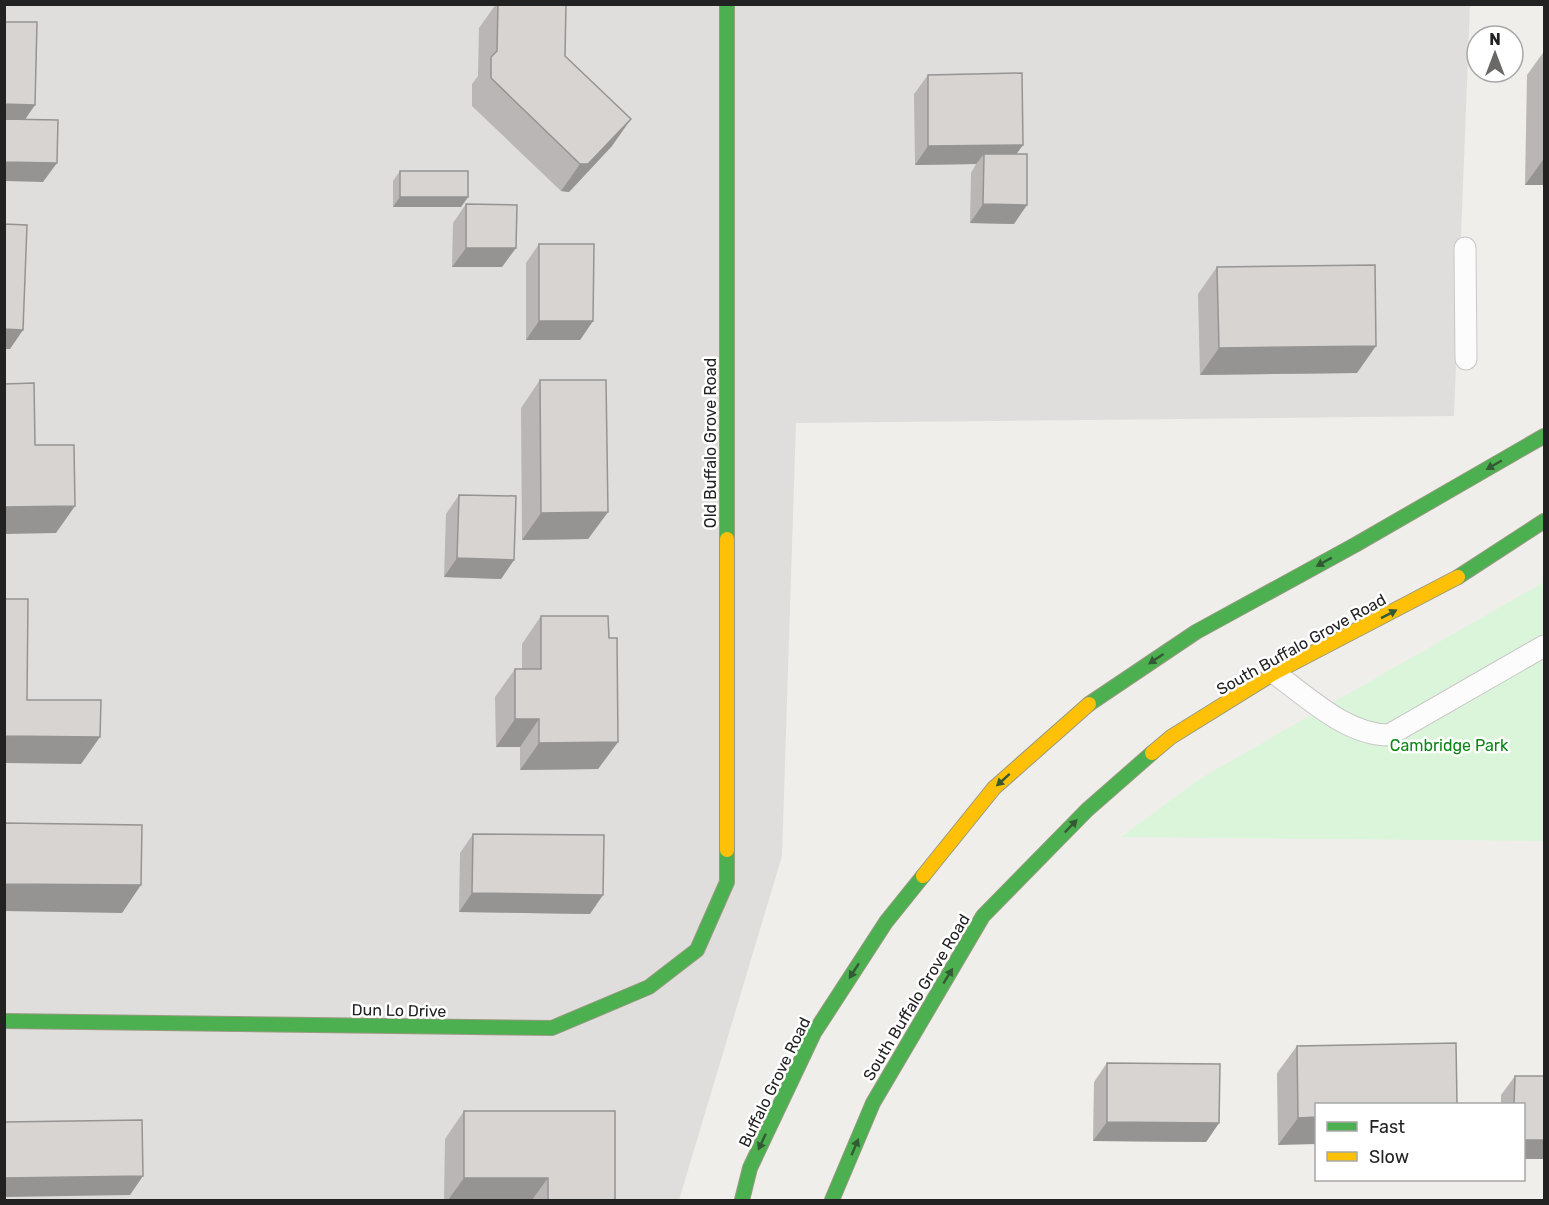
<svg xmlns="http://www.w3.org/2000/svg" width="1549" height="1205" viewBox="0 0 1549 1205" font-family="Rubik,sans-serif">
	<rect width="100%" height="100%" fill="#f0eeeb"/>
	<!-- residential -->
	<polygon fill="#dfdedc" points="5,5 1470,5 1454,416 796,423 782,856 679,1200 5,1200"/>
	<!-- park -->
	<polygon fill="#daf5da" points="1544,582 1544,841 1121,837 1201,778"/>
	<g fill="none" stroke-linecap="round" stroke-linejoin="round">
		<!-- lane casing -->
		<g stroke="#c9c8c7" stroke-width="23">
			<g id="lane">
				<polyline points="1465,248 1466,359"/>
				<path d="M1274,673C1308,697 1346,735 1389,735L1544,646"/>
			</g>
		</g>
		<!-- fast casing -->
		<g stroke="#999a82" stroke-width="16">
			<g id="fast">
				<polyline points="727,4 727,539"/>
				<polyline points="1458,577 1544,521"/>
				<polyline points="1089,704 1196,632 1355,545 1544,436"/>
				<polyline points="4,1021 552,1028 649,987 697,950 727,882 727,850"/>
				<polyline points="742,1200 750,1168 814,1033 886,922 923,876"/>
				<polyline points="832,1200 873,1103 983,916 1087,810 1152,753"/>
			</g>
		</g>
		<!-- slow casing -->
		<g stroke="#999a82" stroke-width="16">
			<g id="slow">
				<polyline points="727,539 727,850"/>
				<polyline points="1152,753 1171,737 1274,673 1458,577"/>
				<polyline points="923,876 994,788 1089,704"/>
			</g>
		</g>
		<!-- lane -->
		<use href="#lane" stroke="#fdfcfc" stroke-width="21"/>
		<!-- fast -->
		<use href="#fast" stroke="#4caf50" stroke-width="14"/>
		<!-- slow -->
		<use href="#slow" stroke="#ffc107" stroke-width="14"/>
	</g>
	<!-- wall -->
	<g fill="#b9b6b5">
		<polygon points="496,4 566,4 565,56 612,146 569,192 561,191 472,106 472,84 478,76 479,28"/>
		<polygon points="1545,50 1545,185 1525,185 1527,75"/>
		<polygon points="928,75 1023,145 1016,154 1014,224 970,223 971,173 976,164 915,165 914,94"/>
		<polygon points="400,171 468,197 461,207 393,207 393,181"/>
		<polygon points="466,204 502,267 452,267 453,223"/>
		<polygon points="539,244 593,321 580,340 526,340 526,263"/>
		<polygon points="1217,267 1357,373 1200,375 1198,294"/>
		<polygon points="540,380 608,512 588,539 522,540 521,408"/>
		<polygon points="459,495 514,560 501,579 444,577 446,514"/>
		<polygon points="541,616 609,638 618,742 598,769 520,770 520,747 496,747 495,697 515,669 522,669 522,644"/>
		<polygon points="473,834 590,914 459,912 460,853"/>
		<polygon points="1456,1043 1278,1145 1277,1073 1297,1046"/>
		<polygon points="1545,1054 1545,1159 1524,1159 1524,1104 1501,1104 1501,1095 1515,1076 1544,1076"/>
		<polygon points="1107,1063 1219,1123 1206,1142 1093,1141 1094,1082"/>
		<polygon points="464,1111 615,1200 444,1200 445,1139"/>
	</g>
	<!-- shaded-wall -->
	<g fill="#969493">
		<polygon points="4,104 35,105 22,124 4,123"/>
		<polygon points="631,119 612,146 569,192 561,191 580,164"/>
		<polygon points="1023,145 1009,164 984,154 976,164 915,165 928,146"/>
		<polygon points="1545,157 1545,185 1525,185"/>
		<polygon points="4,162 57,163 43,182 4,181"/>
		<polygon points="400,197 468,197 461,207 393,207"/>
		<polygon points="983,204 1027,205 1014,224 970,223"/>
		<polygon points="466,248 516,248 502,267 452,267"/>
		<polygon points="539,321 593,321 580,340 526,340"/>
		<polygon points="4,329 23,330 10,349 4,349"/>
		<polygon points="1376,346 1357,373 1200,375 1219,348"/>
		<polygon points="75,506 56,533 4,534 4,507"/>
		<polygon points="608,512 588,539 522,540 541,513"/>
		<polygon points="457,558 514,560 501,579 444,577"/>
		<polygon points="515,719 539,719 520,747 496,747"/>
		<polygon points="4,736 100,737 81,764 4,763"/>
		<polygon points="618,742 598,769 520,770 539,743"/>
		<polygon points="4,884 141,885 122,913 4,911"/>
		<polygon points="472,893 603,895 590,914 459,912"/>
		<polygon points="1317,1117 1317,1144 1278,1145 1298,1118"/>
		<polygon points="1107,1122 1219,1123 1206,1142 1093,1141"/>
		<rect x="1524" y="1140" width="21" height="19"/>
		<polygon points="143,1176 130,1195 4,1197 4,1178"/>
		<polygon points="464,1178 548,1178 532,1200 448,1200"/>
	</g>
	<!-- building -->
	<g fill="#d7d4d2" stroke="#969493" stroke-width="1.5">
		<polygon points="498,4 566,4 565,56 631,119 588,164 580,164 491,78 491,57 497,51"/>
		<polygon points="4,22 37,22 35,105 4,104"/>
		<polygon points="1022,73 1023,145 928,146 928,75"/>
		<polygon points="4,119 58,120 57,163 4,162"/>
		<polygon points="984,154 1027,154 1027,205 983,204"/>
		<rect x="400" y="171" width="68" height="26"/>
		<polygon points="466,204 517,205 516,248 466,248"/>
		<polygon points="4,224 27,225 23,330 4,329"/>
		<polygon points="539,244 594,244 593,321 539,321"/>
		<polygon points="1375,265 1376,346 1219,348 1217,267"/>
		<polygon points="540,380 606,380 608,512 541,513"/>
		<polygon points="34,383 35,445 74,445 75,506 4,507 4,384"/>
		<polygon points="459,495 516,496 514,560 457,558"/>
		<polygon points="4,599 28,599 27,700 101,700 100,737 4,736"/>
		<polygon points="541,616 608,616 609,638 617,638 618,742 539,743 539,719 515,719 515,669 541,669"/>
		<polygon points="4,823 142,825 141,885 4,884"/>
		<polygon points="473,834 604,835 603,895 472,893"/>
		<polygon points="1456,1043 1457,1104 1317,1104 1317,1117 1298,1118 1297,1046"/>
		<polygon points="1107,1063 1220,1064 1219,1123 1107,1122"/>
		<polygon points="1515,1076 1545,1076 1545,1140 1524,1140 1524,1104 1514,1104"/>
		<polygon points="464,1111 615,1111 615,1200 548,1200 548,1178 464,1178"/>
		<polygon points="142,1120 143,1176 4,1178 4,1122"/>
	</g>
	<!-- one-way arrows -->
	<defs><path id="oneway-solid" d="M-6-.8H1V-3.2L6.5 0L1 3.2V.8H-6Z" transform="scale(1.5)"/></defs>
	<g fill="#335a34">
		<use href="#oneway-solid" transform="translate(1494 465) rotate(150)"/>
		<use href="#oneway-solid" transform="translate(1324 562) rotate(151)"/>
		<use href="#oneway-solid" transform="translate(1389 614) rotate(-27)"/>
		<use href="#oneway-solid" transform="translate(1156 659) rotate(146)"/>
		<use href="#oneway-solid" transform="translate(1003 780) rotate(138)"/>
		<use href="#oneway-solid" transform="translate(1071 826) rotate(-46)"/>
		<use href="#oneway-solid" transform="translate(854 971) rotate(123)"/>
		<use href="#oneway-solid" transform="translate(948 976) rotate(-59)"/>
		<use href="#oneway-solid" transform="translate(762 1142) rotate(115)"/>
		<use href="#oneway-solid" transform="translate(855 1147) rotate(-67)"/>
	</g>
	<g text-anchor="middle" stroke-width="5" stroke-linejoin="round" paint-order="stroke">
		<!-- street labels -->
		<g font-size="16" fill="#222" stroke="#fff">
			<text transform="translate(710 443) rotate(-90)" y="6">Old Buffalo Grove Road</text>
			<text transform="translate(1301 644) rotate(-29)" y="6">South Buffalo Grove Road</text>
			<text transform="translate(916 997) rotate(-59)" y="6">South Buffalo Grove Road</text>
			<text transform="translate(399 1010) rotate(1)" y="6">Dun Lo Drive</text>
			<text transform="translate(774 1082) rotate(-64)" y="6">Buffalo Grove Road</text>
		</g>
		<!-- park labels -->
		<g font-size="16" fill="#0c8416" stroke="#fff">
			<text x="1449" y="751">Cambridge Park</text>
		</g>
	</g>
	<!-- border -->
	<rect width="1549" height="1205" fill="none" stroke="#222222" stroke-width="12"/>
	<!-- legend -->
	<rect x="1315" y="1103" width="210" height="78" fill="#ffffff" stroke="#a7a7a7" stroke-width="1.5"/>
	<rect x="1327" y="1122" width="30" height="9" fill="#4caf50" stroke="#a7a7a7" stroke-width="1.5"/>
	<text x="1369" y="1133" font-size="18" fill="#222222">Fast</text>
	<rect x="1327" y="1152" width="30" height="9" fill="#ffc107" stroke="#a7a7a7" stroke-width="1.5"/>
	<text x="1369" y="1163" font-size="18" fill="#222222">Slow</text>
	<!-- north arrow -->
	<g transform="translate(1495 54)"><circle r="28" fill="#ffffff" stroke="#a7a7a7" stroke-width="1.5"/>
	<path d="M0-4.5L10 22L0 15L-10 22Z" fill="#6a6968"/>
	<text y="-9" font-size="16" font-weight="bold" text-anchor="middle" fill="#222222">N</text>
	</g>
</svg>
